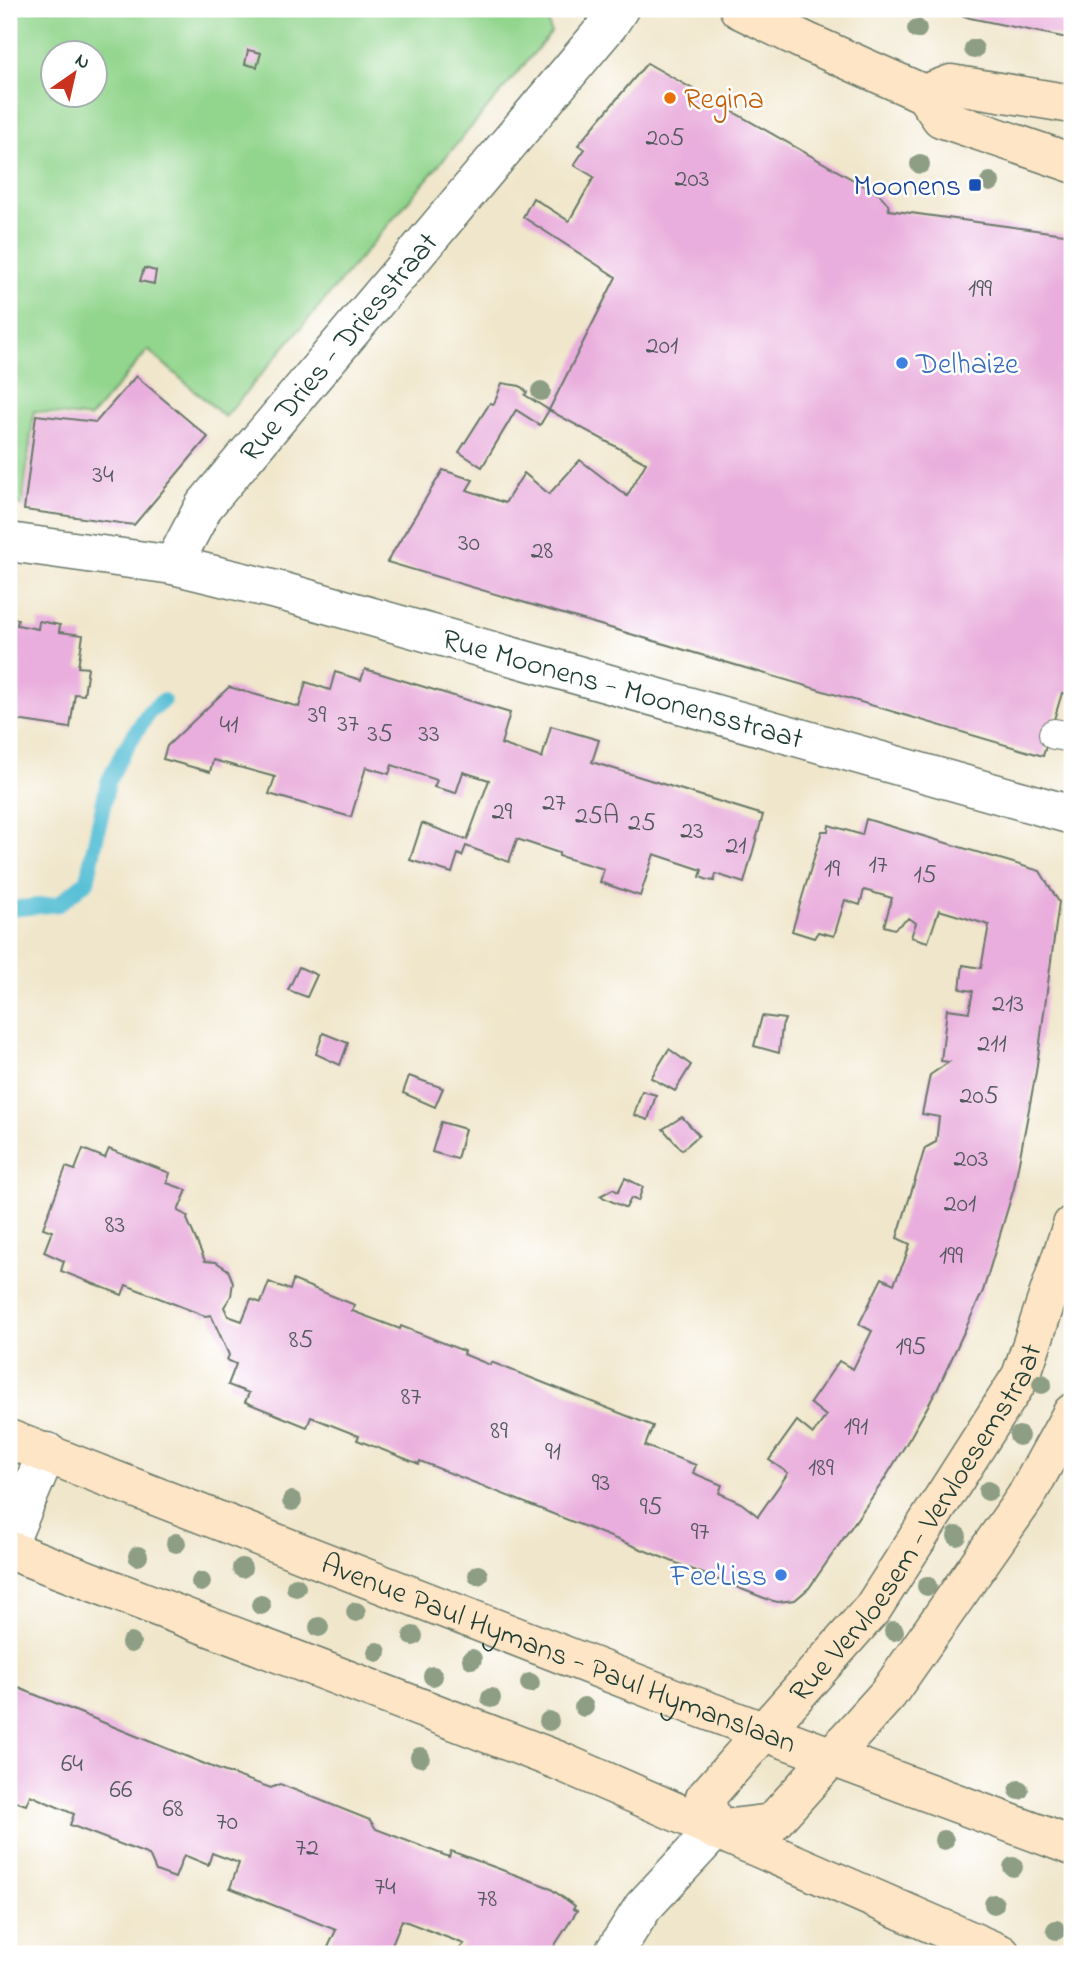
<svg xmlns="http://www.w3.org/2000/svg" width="1081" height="1963" viewBox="0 0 1081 1963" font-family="'Indie Flower',sans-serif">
	<rect width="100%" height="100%" fill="#fff"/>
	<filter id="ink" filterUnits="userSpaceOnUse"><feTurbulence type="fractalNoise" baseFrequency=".0143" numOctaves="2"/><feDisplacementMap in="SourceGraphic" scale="14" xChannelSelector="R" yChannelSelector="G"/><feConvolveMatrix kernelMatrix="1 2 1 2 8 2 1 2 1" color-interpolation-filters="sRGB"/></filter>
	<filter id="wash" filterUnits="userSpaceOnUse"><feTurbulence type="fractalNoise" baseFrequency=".00686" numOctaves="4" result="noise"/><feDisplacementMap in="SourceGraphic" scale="28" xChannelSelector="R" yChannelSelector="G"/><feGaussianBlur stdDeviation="1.57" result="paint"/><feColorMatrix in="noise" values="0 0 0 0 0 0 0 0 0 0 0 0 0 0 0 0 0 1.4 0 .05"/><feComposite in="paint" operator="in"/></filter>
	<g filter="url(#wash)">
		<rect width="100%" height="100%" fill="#f0e6cb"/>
		<!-- green -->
		<path fill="#92d58d" stroke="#588960" stroke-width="2" fill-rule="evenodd" d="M9,9H546L551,33L225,417L148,350L90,418L34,411L22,506L9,505ZM52,52H94V94H52Z"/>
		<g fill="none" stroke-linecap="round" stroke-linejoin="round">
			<!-- stream -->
			<polyline stroke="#59c0d6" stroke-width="16" points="9,909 59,904 87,881 108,782 123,752 149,712 163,701"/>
		</g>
		<g id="blocks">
			<!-- building -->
			<g fill="#e9aedd">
				<polygon points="944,9 1072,9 1072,39 970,18"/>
				<polygon points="248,50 261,53 257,67 245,64"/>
				<polygon points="647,63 880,195 888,204 889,210 1072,235 1072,694 1062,693 1043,756 387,562 443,470 473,480 467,490 505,503 524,473 549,494 580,460 627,496 646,463 549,410 540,425 516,410 482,467 459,452 490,403 494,404 502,383 520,386 527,392 525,395 549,410 616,277 523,217 533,198 569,221 594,177 574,165 585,149 578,145"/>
				<polygon points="144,268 156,271 154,284 140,281"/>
				<polygon points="136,376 208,437 134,525 24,510 36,415 96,422"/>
				<polygon points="9,617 18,619 17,625 38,629 39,621 60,625 59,632 83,635 78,667 88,668 84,695 75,694 70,728 9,719"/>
				<polygon points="365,669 510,713 501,744 542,758 551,726 599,740 592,762 763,815 744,883 716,874 714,881 708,880 700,877 702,870 654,854 640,896 600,882 604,869 559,856 559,853 517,839 509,862 466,846 462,856 458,854 452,873 410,860 422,823 467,840 489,780 463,772 456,793 434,787 437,780 392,765 389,774 366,767 351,817 269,794 275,777 213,760 210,772 163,759 167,746 229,687 299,707 306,682 330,690 335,672 361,680"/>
				<polygon points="866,819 1040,871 1059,902 1036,1072 1014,1188 983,1291 938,1388 911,1436 884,1480 809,1588 795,1600 778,1602 769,1600 420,1461 419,1464 357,1440 359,1436 311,1417 307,1427 245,1402 249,1393 228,1385 236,1364 227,1360 229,1355 211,1315 205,1316 126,1285 122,1295 61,1271 64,1261 44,1252 52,1231 43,1228 66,1167 75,1170 83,1149 105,1158 109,1149 170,1173 167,1183 187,1190 178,1211 188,1216 187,1219 205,1261 216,1262 228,1270 233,1282 231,1296 224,1307 228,1316 242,1321 251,1299 261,1303 269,1282 290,1290 293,1280 355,1305 352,1311 400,1329 401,1326 464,1351 463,1354 490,1365 491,1362 653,1426 645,1446 696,1465 693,1473 722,1485 719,1493 741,1503 758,1516 788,1473 769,1460 797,1421 813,1434 826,1416 810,1403 839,1361 853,1369 872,1331 859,1324 882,1278 894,1284 904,1262 910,1244 897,1238 925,1148 936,1142 939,1117 922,1114 930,1075 949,1062 941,1061 947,1009 969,1012 973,991 960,989 963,965 981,968 989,925 939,910 928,942 911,937 916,923 909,918 894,929 884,926 892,898 864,890 860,905 845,900 834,936 818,932 814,938 792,931 822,831 828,831 829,825 862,835"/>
				<polygon points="299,967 317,975 307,997 288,990"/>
				<polygon points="762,1016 785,1019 782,1027 779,1053 754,1046"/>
				<polygon points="323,1033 348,1043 340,1065 316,1054"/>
				<polygon points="669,1049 691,1065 675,1091 651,1078"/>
				<polygon points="409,1076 443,1088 435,1107 403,1093"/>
				<polygon points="642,1091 656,1095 648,1120 634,1115"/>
				<polygon points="682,1117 699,1135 682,1150 663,1129"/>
				<polygon points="441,1122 465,1129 457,1159 432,1152"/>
				<polygon points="625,1178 643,1187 638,1201 631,1198 626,1208 600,1196 613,1189 618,1192"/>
				<polygon points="9,1684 217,1769 271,1788 280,1784 370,1820 376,1829 449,1857 451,1851 548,1887 575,1906 573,1909 577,1911 549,1954 455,1954 464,1944 402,1920 388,1954 325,1954 336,1930 230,1888 239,1863 212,1853 208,1865 184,1855 175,1878 156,1871 149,1855 70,1825 74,1814 30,1795 26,1805 9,1799"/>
			</g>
		</g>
	</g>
	<g filter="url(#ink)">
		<use href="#blocks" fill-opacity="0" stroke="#687869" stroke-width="2"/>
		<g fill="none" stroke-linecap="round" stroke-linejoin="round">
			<!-- lane casing -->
			<g stroke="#687869" stroke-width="32">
				<polyline id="lane" points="1054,734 1072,737"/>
			</g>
			<!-- street casing -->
			<g stroke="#687869" stroke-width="41">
				<g id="street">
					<path id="s1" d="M9,542L173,565L284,592L1072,815"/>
					<path id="s2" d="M173,565L204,506L609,24L619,9"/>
					<polyline points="9,1542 47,1452"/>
					<polyline points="613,1954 643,1907 715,1830"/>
				</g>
			</g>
			<!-- secondary casing -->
			<g stroke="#687869" stroke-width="41">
				<g id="secondary">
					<polyline points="739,9 807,42 924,94 941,118 1072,163"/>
					<polyline points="924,94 951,84 1072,104"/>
					<path id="s3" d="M9,1439L687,1703L1072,1846"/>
					<polyline points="9,1550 557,1760 1001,1954"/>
					<path id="s4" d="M715,1830L705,1798L873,1608L1021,1376L1072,1225"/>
					<polyline points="715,1830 772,1823 888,1694 1025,1498 1072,1413"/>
				</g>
			</g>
			<!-- lane -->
			<use href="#lane" stroke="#fff" stroke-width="30"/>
			<!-- street -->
			<use href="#street" stroke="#fff" stroke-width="38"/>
			<!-- secondary -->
			<use href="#secondary" stroke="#fde5c5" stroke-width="38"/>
		</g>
		<!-- trees -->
		<g fill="#8d9e84">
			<circle cx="917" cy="29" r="10"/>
			<circle cx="974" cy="49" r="10"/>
			<circle cx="920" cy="164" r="10"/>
			<circle cx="990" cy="182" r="10"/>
			<circle cx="541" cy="391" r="10"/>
			<circle cx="1042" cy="1384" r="10"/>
			<circle cx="1019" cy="1436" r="10"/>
			<circle cx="988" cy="1491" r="10"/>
			<circle cx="292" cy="1501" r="10"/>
			<circle cx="957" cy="1536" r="10"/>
			<circle cx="176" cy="1543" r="10"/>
			<circle cx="138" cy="1556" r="10"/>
			<circle cx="242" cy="1568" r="10"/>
			<circle cx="478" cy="1575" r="10"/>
			<circle cx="201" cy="1582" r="10"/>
			<circle cx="927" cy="1586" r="10"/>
			<circle cx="296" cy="1587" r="10"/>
			<circle cx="261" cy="1605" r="10"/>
			<circle cx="356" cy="1612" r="10"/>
			<circle cx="319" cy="1627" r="10"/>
			<circle cx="894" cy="1631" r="10"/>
			<circle cx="413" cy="1636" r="10"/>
			<circle cx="131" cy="1643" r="10"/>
			<circle cx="377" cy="1652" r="10"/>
			<circle cx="472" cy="1659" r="10"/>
			<circle cx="433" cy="1676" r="10"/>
			<circle cx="530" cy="1683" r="10"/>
			<circle cx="491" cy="1698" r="10"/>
			<circle cx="584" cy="1707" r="10"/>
			<circle cx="549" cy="1721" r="10"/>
			<circle cx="420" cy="1757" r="10"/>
			<circle cx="1019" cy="1790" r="10"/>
			<circle cx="944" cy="1840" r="10"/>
			<circle cx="1013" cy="1867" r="10"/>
			<circle cx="994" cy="1904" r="10"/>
			<circle cx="1056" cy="1930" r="10"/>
		</g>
	</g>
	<!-- markers -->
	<circle fill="#e8710a" stroke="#fff" stroke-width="2.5" cx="670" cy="98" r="7"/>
	<rect fill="#1a4fb4" stroke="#fff" stroke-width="2.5" x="968" y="178" width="14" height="14" rx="3.5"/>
	<g fill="#3f7fe0" stroke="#fff" stroke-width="2.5">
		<circle cx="902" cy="363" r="7"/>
		<circle cx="781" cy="1575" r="7"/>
	</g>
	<g text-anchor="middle" stroke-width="5" stroke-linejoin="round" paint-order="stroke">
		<!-- number labels -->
		<g font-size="26" fill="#52595e">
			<text x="665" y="145">205</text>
			<text x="692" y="186">203</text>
			<text x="980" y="296">199</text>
			<text x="662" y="353">201</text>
			<text x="103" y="482">34</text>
			<text x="469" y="550">30</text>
			<text x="542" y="558">28</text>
			<text x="317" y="722">39</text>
			<text x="348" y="731">37</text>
			<text x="229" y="732">41</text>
			<text x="380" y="741">35</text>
			<text x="429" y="741">33</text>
			<text x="554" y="810">27</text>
			<text x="502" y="819">29</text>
			<text x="597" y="823">25A</text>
			<text x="642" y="830">25</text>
			<text x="692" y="838">23</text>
			<text x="736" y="853">21</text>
			<text x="878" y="872">17</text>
			<text x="832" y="876">19</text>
			<text x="925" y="882">15</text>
			<text x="1008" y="1011">213</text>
			<text x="992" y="1051">211</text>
			<text x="979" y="1103">205</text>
			<text x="971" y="1166">203</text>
			<text x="960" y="1211">201</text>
			<text x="115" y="1232">83</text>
			<text x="951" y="1263">199</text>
			<text x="301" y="1347">85</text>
			<text x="911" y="1354">195</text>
			<text x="411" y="1404">87</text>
			<text x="856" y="1434">191</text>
			<text x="499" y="1438">89</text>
			<text x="553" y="1459">91</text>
			<text x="821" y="1475">189</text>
			<text x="601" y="1490">93</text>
			<text x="651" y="1514">95</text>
			<text x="700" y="1539">97</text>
			<text x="72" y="1771">64</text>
			<text x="121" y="1797">66</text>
			<text x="173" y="1816">68</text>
			<text x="227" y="1829">70</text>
			<text x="307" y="1855">72</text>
			<text x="385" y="1894">74</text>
			<text x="487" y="1906">78</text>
		</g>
		<!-- food labels -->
		<g font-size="30" fill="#c56008" stroke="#fff" text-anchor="start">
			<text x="684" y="108">Regina</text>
		</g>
		<!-- transit labels -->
		<g font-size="30" fill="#164399" stroke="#fff" text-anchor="end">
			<text x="961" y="195">Moonens</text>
		</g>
		<!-- street labels -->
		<g font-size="30" fill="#1f3d34" stroke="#fff">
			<text dy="10" stroke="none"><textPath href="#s2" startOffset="275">Rue Dries - Driesstraat</textPath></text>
			<text dy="10" stroke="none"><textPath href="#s1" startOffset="632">Rue Moonens - Moonensstraat</textPath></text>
			<text dy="10" stroke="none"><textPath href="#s4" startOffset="382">Rue Vervloesem - Vervloesemstraat</textPath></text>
			<text dy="10" stroke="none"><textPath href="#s3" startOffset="590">Avenue Paul Hymans - Paul Hymanslaan</textPath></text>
		</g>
		<!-- shop labels -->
		<g font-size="30" fill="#366cbe" stroke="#fff" text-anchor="start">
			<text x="916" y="373">Delhaize</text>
			<text x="767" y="1585" text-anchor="end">Fee'Liss</text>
		</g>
	</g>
	<!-- margin -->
	<rect width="1081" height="1963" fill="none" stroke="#fff" stroke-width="35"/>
	<!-- north arrow -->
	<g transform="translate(74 74) rotate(34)"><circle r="33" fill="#ffffff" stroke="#a5b1ae" stroke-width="2"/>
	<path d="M0-5L12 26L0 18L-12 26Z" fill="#c8321e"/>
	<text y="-10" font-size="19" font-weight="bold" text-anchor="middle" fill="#1f3d34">N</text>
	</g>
</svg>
